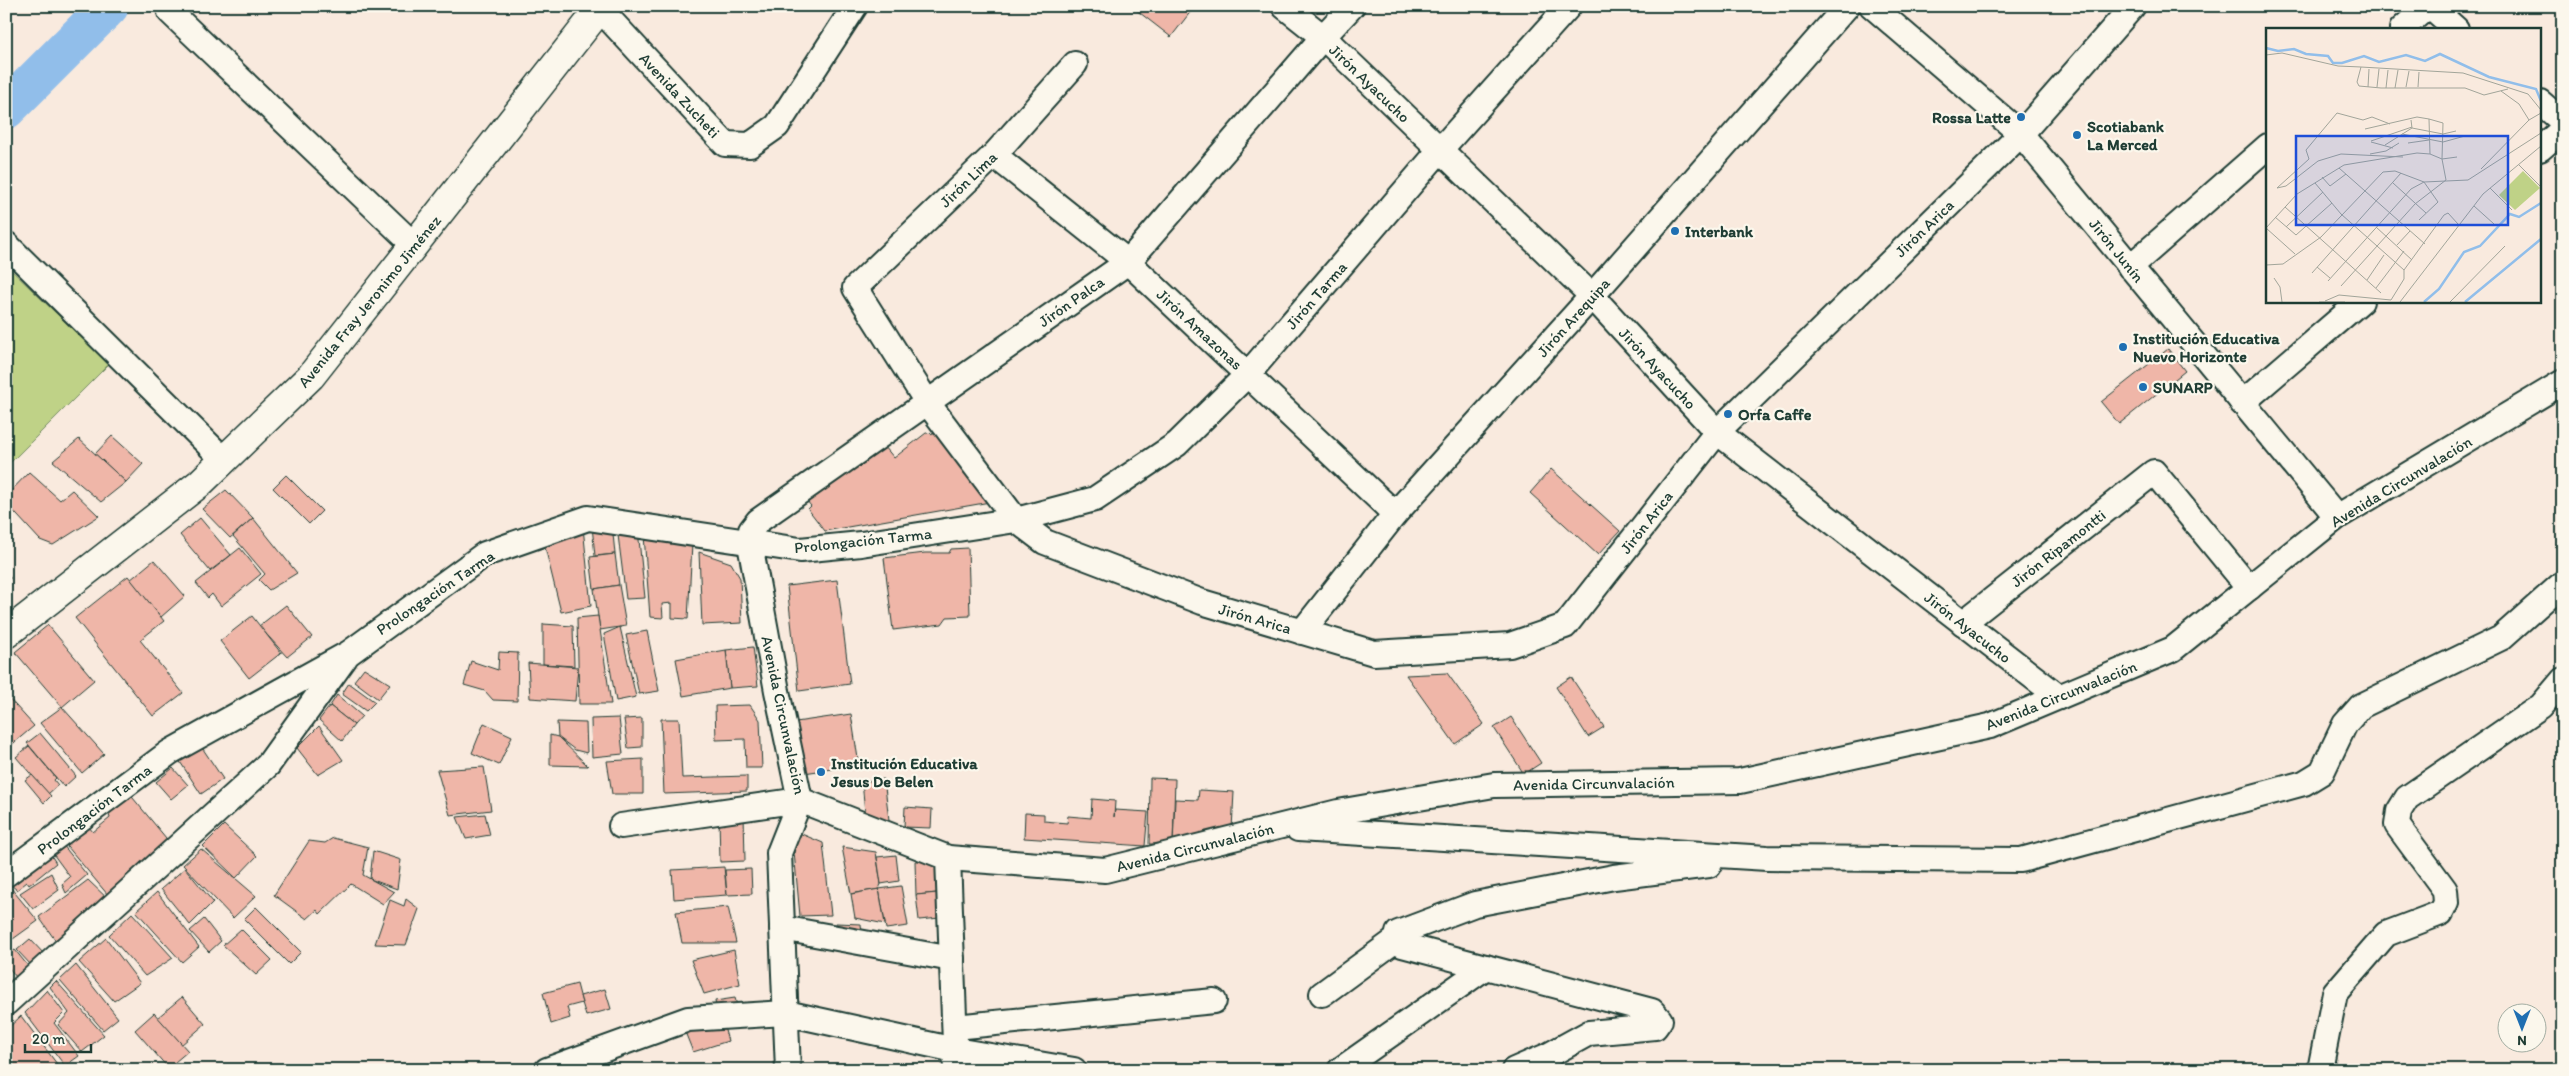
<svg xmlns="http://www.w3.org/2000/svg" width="2569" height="1076" viewBox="0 0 2569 1076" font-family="Itim,sans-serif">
	<rect width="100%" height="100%" fill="#f9eade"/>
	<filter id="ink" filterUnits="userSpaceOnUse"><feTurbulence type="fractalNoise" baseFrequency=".02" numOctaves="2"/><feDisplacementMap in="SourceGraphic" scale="10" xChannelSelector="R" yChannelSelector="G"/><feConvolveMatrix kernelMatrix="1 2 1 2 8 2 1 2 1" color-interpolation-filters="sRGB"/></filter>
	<g filter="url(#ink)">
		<!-- green -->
		<polygon fill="#bfd287" stroke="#6f885e" points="6,265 109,364 6,467"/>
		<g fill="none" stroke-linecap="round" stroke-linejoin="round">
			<!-- river -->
			<polyline stroke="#91beea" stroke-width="40" points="6,109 109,6"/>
		</g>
		<!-- building -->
		<g fill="#efb6a8" stroke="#1f3d34">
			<polygon points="1131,6 1195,6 1171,37"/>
			<polygon points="2168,349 2185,371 2119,424 2101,402"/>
			<polygon points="926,433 944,435 990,502 825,531 808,509 811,506 806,500 855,462 859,467 885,447 894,458"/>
			<polygon points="112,436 143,464 126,482 95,454"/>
			<polygon points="79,439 126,482 101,502 53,461"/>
			<polygon points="1551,469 1620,531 1598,555 1530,493"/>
			<polygon points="29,472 60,500 72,490 99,516 53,545 40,540 6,503 6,496"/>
			<polygon points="286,475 322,511 309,524 273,488"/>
			<polygon points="226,490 253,518 230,538 202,509"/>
			<polygon points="200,518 231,555 210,571 180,535"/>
			<polygon points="253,518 297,573 269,590 259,580 265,574 233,536"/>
			<polygon points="612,524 615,554 595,556 592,526"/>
			<polygon points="583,527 591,606 561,612 543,539"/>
			<polygon points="617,527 638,530 645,598 626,599"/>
			<polygon points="644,535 692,544 688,619 672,618 672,603 662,604 663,618 650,617"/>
			<polygon points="240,548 261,574 221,606 212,594 208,598 196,583"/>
			<polygon points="968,548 970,616 947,617 942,624 893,630 884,558 925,553 949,553 951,549"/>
			<polygon points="699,552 731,563 740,578 742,623 702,625"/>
			<polygon points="615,554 619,585 594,589 590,557"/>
			<polygon points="154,560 185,596 161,617 130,580"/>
			<polygon points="6,573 11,578 6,583"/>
			<polygon points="128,576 164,621 140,640 183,693 153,716 75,618"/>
			<polygon points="837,580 850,684 799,691 787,586"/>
			<polygon points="619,585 626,626 600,630 594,589"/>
			<polygon points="286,605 312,637 287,657 259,626"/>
			<polygon points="252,616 281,653 249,678 220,641"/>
			<polygon points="598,616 611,704 579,704 577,618"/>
			<polygon points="543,624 573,626 574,666 543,664"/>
			<polygon points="48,625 94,680 62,707 15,652"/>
			<polygon points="620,627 636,697 616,701 604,634"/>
			<polygon points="647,631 659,691 639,694 626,635"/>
			<polygon points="753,647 758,686 730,688 726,650"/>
			<polygon points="726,650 730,688 683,696 676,659"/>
			<polygon points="499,652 518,653 517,701 493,700 485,691 464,685 471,661 498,670"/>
			<polygon points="528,663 578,667 575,701 530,698"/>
			<polygon points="364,668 390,684 378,699 354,681"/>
			<polygon points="1447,673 1484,724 1455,744 1406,675"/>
			<polygon points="1571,677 1604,727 1588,737 1556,687"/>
			<polygon points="349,683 375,702 366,711 342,694"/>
			<polygon points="6,695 34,726 9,747 6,743"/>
			<polygon points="337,695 362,716 354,725 330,706"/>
			<polygon points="750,705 760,720 762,768 746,768 745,739 716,740 715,706"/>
			<polygon points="330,706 354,725 342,741 319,720"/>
			<polygon points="62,707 104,754 82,773 40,723"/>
			<polygon points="851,714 859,765 797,774 789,723"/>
			<polygon points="1511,717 1541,763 1524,774 1494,728"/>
			<polygon points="619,718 623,754 592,757 591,719"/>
			<polygon points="642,718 642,747 628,748 624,719"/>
			<polygon points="661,719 679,719 682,778 747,776 747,791 664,794"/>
			<polygon points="557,722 586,723 587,753 575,750 558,737"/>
			<polygon points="484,723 512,736 499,765 472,753"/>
			<polygon points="319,726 343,760 318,775 297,748"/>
			<polygon points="40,733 76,776 64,787 27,743"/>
			<polygon points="550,735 558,737 588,766 550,765"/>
			<polygon points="197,740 223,779 201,794 175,754"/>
			<polygon points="29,746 56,778 54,780 58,785 48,794 16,757"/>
			<polygon points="643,759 643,794 612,794 607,761"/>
			<polygon points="484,767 491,810 450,815 437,770"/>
			<polygon points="173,768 188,785 171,799 156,782"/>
			<polygon points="32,775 51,796 44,803 25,780"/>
			<polygon points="1150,778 1175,779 1173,844 1149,844"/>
			<polygon points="884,779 889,820 871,819 865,812 862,782"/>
			<polygon points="1199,790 1234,792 1232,829 1173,844 1175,799 1198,800"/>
			<polygon points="128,792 171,844 108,895 62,840 85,822 93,832 110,818 107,809"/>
			<polygon points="1092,799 1115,801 1114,817 1115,810 1148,812 1145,846 1024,838 1025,813 1044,814 1044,821 1067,823 1068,816 1091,818"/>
			<polygon points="905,807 932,809 931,828 904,827"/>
			<polygon points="485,814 490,835 466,839 457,817"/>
			<polygon points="744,815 745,861 720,862 719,816"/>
			<polygon points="224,825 257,856 236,878 203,846"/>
			<polygon points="792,830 823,843 831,915 800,916"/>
			<polygon points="333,838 368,847 363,875 394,892 383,904 351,884 320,914 317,910 307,919 274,895 309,841 325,843"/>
			<polygon points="59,840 87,875 66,893 62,884 70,877 48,847"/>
			<polygon points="842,847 876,852 881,884 879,889 851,894"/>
			<polygon points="47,849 56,863 29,885 27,882 17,890 6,881"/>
			<polygon points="201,849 256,896 233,918 183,865"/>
			<polygon points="373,851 401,860 397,889 370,879"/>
			<polygon points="896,855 899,881 881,884 877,857"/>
			<polygon points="939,860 937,893 916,895 915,861"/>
			<polygon points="724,867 727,895 674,899 672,870"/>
			<polygon points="185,868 213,902 190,925 161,889"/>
			<polygon points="751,869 752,894 727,895 725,870"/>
			<polygon points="51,873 59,890 33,909 20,893"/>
			<polygon points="88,880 111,902 55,940 39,917"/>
			<polygon points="6,882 38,921 13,939 6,930"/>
			<polygon points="901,886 908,926 886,929 879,889"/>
			<polygon points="879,889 885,924 855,918 851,894"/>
			<polygon points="157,892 199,947 182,962 136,911"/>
			<polygon points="937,893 940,918 919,920 916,895"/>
			<polygon points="406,899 419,909 406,945 375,944 390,900 404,906"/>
			<polygon points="256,907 301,952 289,964 244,919"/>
			<polygon points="728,907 736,943 682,943 676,912"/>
			<polygon points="132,913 173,958 145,976 109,935"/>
			<polygon points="204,919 221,941 209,952 190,931"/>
			<polygon points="836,923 861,924 862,935 836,934"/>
			<polygon points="241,929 272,960 256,975 223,945"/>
			<polygon points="106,938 140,983 114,1001 79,962"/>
			<polygon points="30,939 45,955 31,965 17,950"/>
			<polygon points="15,950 28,966 16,977 6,964 6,955"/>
			<polygon points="734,950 740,984 704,994 691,960"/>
			<polygon points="76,965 118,1018 103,1030 60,980"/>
			<polygon points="56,981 104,1035 82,1052 58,1025 69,1013 50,987"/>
			<polygon points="577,984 582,1003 567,1007 570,1018 551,1024 543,993"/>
			<polygon points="605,989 611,1009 586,1016 580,996"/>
			<polygon points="47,990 64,1013 54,1023 79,1056 65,1066 25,1013"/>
			<polygon points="182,997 205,1024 181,1045 157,1018"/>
			<polygon points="735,998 738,1009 717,1013 715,1001"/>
			<polygon points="154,1013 188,1051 168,1068 135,1030"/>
			<polygon points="21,1016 60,1068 58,1070 17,1070 6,1057 6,1030"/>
			<polygon points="722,1020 728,1041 693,1052 685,1032"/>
		</g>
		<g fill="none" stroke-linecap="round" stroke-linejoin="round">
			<!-- street casing -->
			<g stroke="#1f3d34" stroke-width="28">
				<g id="street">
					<polyline points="1284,6 1323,37 1592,296 1717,432 2059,697"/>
					<polyline points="1352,6 1323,37 1128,262 758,521 751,530 750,544 777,691 800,800 948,858 1105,870 1338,812 1494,785 1740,781 1990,726 2173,649 2337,517 2563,382"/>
					<polyline points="1872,6 2021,134 2337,517"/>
					<polyline points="2430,6 2456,29"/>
					<polyline points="600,9 725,144 750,145 777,126 855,6"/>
					<polyline points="170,12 415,246"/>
					<polyline points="2402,29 2428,6"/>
					<polyline points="1075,64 994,155 855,288 927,402 1016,520 1045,542 1202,602 1374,653 1510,645 1565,626 1717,432 2021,134 2133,6"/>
					<polyline points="2540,102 2563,122"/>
					<polyline points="2540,149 2563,129"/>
					<polyline points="994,155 1128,262 1395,514"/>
					<polyline points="6,244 224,460"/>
					<polyline points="2130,267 2268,146"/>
					<polyline points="2242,403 2361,301"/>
					<polyline points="1963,623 2154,472 2249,588"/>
					<polyline points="1302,632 1395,514 1592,296 1847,6"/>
					<polyline points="621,826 800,800"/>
					<polyline points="1298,829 1767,858 2021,860 2304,783 2322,772 2345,724 2361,706 2501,638 2563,583"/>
					<polyline points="948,858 956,1070"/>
					<polyline points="6,874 170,752 349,653 485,554 588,518 800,550 861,544 1016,520 1095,499 1177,444 1248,374 1440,150 1569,6"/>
					<polyline points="782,928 952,959"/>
					<polyline points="1397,939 1402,945 1652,1011 1660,1020 1655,1027 1589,1033 1549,1055 1514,1070"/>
					<polyline points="1322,994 1397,939 1398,933 1475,904 1614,877 1709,865"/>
					<polyline points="6,1003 268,765 345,658"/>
					<polyline points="955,1027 1214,1001"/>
					<polyline points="547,1070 688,1019 786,1013 955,1050 1074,1070"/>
					<polyline points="788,1070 779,853 800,800"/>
					<polyline points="1340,1070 1486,967"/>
					<polyline points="2320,1070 2335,993 2386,934 2441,913 2446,903 2445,890 2397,825 2399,811 2407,798 2541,706 2563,680"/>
				</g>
			</g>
			<!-- highway casing -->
			<g stroke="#1f3d34" stroke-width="31">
				<polyline id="highway" points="6,634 200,483 311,376 602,6"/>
			</g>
			<!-- street -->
			<use href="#street" stroke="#fbf7ec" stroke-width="24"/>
			<!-- highway -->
			<use href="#highway" stroke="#fbf7ec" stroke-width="28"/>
		</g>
	</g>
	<!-- markers -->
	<g fill="#1f6fb2" stroke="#fbf7ec" stroke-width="2">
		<circle cx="2021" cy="117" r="5"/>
		<circle cx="2077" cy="135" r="5"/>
		<circle cx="1675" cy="231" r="5"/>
		<circle cx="2123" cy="347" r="5"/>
		<circle cx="2143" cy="387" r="5"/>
		<circle cx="1728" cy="414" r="5"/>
		<circle cx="821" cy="772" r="5"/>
	</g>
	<g text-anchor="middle" stroke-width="4.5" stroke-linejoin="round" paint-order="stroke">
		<!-- street labels -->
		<g font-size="16" fill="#1f3d34" stroke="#fbf7ec">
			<text transform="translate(1370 83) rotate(44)" y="6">Jirón Ayacucho</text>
			<text transform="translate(680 95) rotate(47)" y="6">Avenida Zucheti</text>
			<text transform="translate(968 179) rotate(-44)" y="6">Jirón Lima</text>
			<text transform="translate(1924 228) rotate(-44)" y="6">Jirón Arica</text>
			<text transform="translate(2117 250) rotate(51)" y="6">Jirón Junín</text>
			<text transform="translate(1316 295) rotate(-49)" y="6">Jirón Tarma</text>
			<text transform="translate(369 301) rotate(-51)" y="6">Avenida Fray Jeronimo Jiménez</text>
			<text transform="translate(1071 301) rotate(-35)" y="6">Jirón Palca</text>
			<text transform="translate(1573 317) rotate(-48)" y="6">Jirón Arequipa</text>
			<text transform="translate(1200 329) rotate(43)" y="6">Jirón Amazonas</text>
			<text transform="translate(1658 368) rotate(47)" y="6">Jirón Ayacucho</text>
			<text transform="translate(2401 481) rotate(-31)" y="6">Avenida Circunvalación</text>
			<text transform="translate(1646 522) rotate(-52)" y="6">Jirón Arica</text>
			<text transform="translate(863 540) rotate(-6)" y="6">Prolongación Tarma</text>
			<text transform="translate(2058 548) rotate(-38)" y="6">Jirón Ripamontti</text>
			<text transform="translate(435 592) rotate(-34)" y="6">Prolongación Tarma</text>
			<text transform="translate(1255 618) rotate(16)" y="6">Jirón Arica</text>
			<text transform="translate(1968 627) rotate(38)" y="6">Jirón Ayacucho</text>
			<text transform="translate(2061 695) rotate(-22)" y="6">Avenida Circunvalación</text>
			<text transform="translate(784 715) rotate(78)" y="6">Avenida Circunvalación</text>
			<text transform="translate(1594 783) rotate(-1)" y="6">Avenida Circunvalación</text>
			<text transform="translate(94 809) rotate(-37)" y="6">Prolongación Tarma</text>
			<text transform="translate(1195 847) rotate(-14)" y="6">Avenida Circunvalación</text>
		</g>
		<!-- poi labels -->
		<g font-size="16" font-weight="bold" fill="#1f3d34" stroke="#fbf7ec" text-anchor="start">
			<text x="2011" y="123" text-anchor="end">Rossa Latte</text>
			<text x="2087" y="132">Scotiabank<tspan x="2087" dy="18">La Merced</tspan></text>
			<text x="1685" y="237">Interbank</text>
			<text x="2133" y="344">Institución Educativa<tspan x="2133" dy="18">Nuevo Horizonte</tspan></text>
			<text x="2153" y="393">SUNARP</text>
			<text x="1738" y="420">Orfa Caffe</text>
			<text x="831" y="769">Institución Educativa<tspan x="831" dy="18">Jesus De Belen</tspan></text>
		</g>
	</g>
	<!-- overview -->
	<g transform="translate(2266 28)">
		<rect width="275" height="275" fill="#f9eade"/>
		<path d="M257,143L274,160L249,182L233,167Z" fill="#bfd287"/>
		<path fill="none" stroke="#91beea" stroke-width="2.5" d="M0,20L12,23L28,21L40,26L62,28L67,35H76L98,28L113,34L140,27L159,33L174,26L223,49L270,61L275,73M158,274L173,261L198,224L214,218L244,186L253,189L275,175M199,274L275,211"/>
		<path fill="none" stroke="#a2a59a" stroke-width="1" d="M0,27L16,25L72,38L95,39M102,59L103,41M111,59L113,41M140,59L143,43M152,59L153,44M120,60L122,42M129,60L132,42M242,61L218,67L199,60H115L93,58L91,54L95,39L197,45L262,66L275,82M235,63L253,76L263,92M163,91L164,126M124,96L106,89L97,92L71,85L40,122L43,131L11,160L20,158L52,133L75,126L137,129M146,100L177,106L190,103M99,101L151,89L163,91L177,95L176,131L191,129M136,106L177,114L199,108M105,113L146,99M105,114L127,120M142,115L163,112M119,117L146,100L145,92M104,126L120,123L133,115M253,137L275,159M73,140L159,216M215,141L263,92L275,85M56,149L64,158L80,146M49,155L75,186L138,242M127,155L160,185M224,160L246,182M208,178L228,196M19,179L115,265M9,189L30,207L66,175M20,199L57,164M110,199L146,232M0,200L31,166L78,137L151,125L164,126L176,131L180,152M0,200L29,226M131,217L144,203M0,237L17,236L55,209L117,144L129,143L158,154L172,174L153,192M51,239L64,250M138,242L178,187L182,185L192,196M46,245L135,145M8,250L14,259L16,274M101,252L118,227M62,253L145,161L158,154L202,152L275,105M75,258L149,176L180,152M110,260L138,223M59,273L73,267L125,272L138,251V242M53,274H79M134,274L217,166L275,118M184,274L239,218"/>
		<path fill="#1d4ed8" fill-opacity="0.15" stroke="#1d4ed8" stroke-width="2.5" d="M30,108H242V197H30Z"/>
		<rect width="275" height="275" fill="none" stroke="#1f3d34" stroke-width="2.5"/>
	</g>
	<!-- margin -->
	<rect width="2569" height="1076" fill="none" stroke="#fbf7ec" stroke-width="25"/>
	<rect x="12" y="12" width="2544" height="1051" fill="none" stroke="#1f3d34" stroke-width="2" filter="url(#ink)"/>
	<!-- north arrow -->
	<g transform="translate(2522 1028) rotate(180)"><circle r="24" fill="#fbf7ec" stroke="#a3ada2"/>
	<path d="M0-4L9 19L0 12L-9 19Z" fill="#1f6fb2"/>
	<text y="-8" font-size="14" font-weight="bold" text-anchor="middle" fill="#1f3d34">N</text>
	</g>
	<!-- scale -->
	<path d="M25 1044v8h66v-8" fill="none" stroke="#1f3d34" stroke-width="2.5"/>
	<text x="32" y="1044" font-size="15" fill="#1f3d34" stroke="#fbf7ec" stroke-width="4" paint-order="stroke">20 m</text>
</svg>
